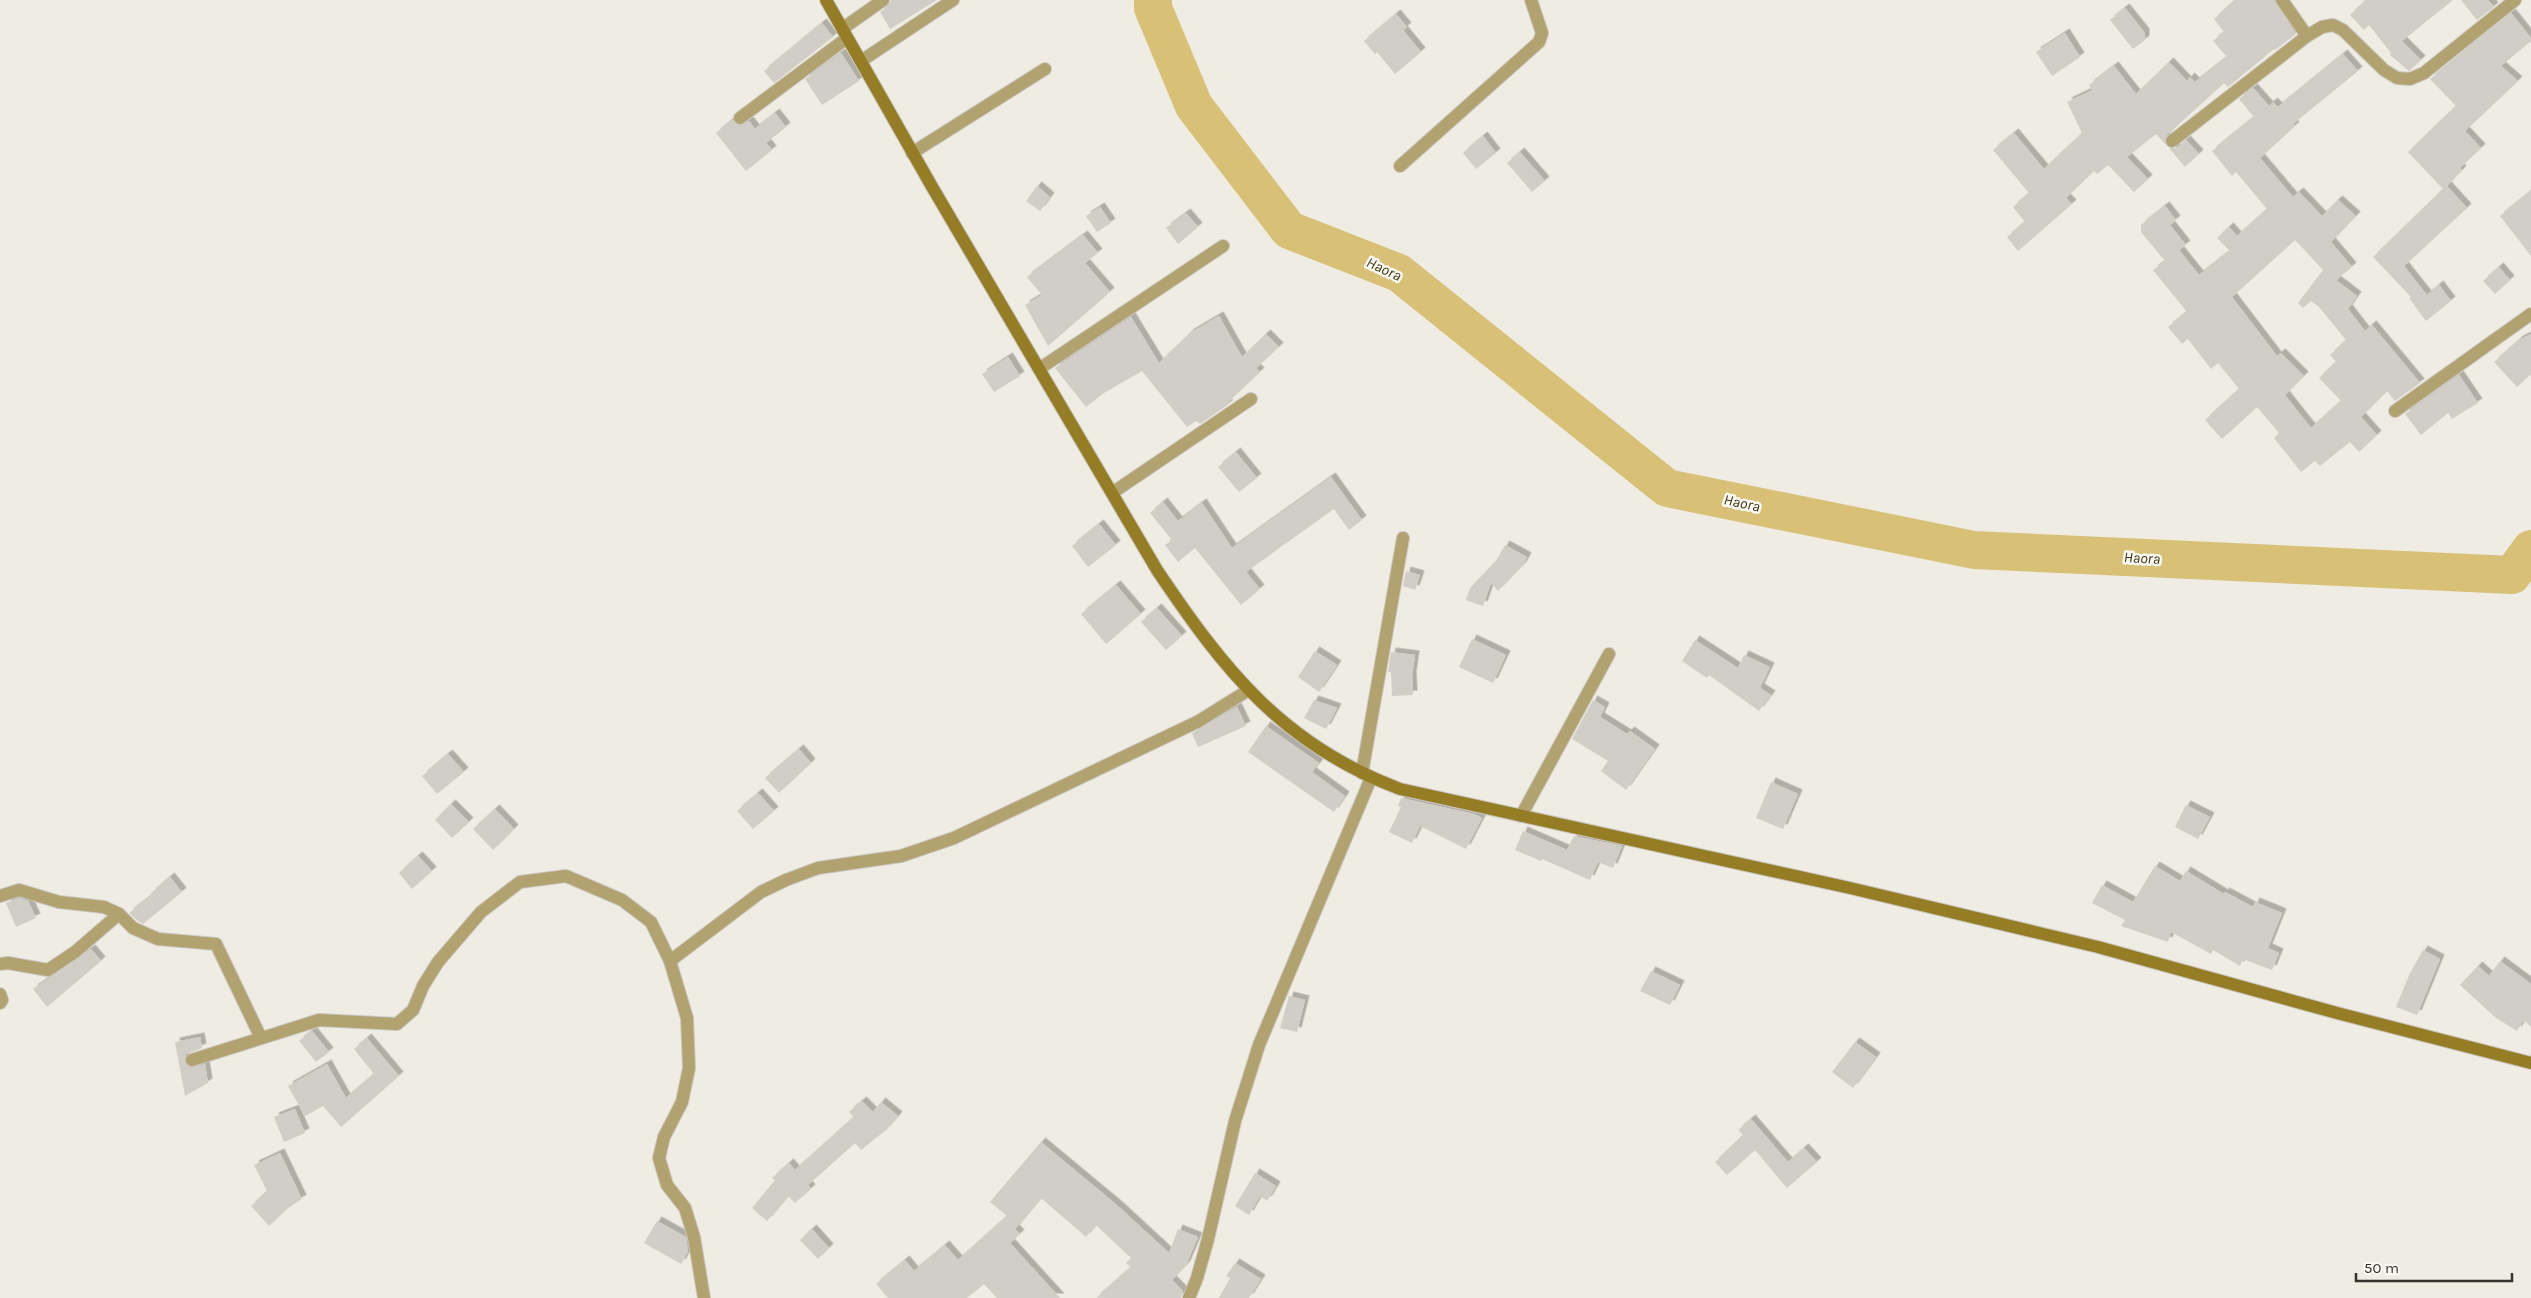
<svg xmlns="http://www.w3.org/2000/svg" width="2531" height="1298" viewBox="0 0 2531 1298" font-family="Karla,sans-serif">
	<defs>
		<filter id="shadow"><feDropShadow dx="4.5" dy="-4.5" stdDeviation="0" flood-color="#0004"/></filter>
	</defs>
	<rect width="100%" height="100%" fill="#eeece3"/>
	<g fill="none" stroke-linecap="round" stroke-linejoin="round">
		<!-- river -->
		<polyline stroke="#d8c177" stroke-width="38" points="1153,0 1153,8 1194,106 1289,230 1399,273 1667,488 1974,550 2512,575 2531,549"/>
	</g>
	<!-- building -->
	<g fill="#d0cec6" fill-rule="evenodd" filter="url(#shadow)">
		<polygon points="891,0 937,0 890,29 880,12 888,6"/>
		<polygon points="2235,0 2274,0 2296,34 2275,50 2274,49 2228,87 2224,83 2167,135 2165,144 2156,134 2127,157 2148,179 2134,192 2108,165 2097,174 2094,171 2066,198 2072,204 2018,251 2007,237 2025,222 2013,207 2029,193 1993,150 2014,133 2044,169 2082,133 2067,102 2092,90 2089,85 2114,66 2136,94 2169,62 2187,81 2190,77 2195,82 2227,57 2213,41 2224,32 2214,19"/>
		<polygon points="2366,0 2453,0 2402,41 2421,60 2409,71 2390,55 2391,53 2369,25 2364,30 2350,15"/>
		<polygon points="2461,0 2488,0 2494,7 2477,20"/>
		<polygon points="2125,8 2145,33 2145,40 2133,49 2110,20"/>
		<polygon points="2511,13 2531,38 2531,41 2501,66 2518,81 2465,131 2481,148 2460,168 2462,170 2447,186 2467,208 2404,266 2427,295 2439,285 2451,301 2426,321 2409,298 2411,297 2373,257 2443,189 2408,152 2456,106 2430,79"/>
		<polygon points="1396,14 1407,27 1403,30 1421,52 1395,74 1377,52 1375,54 1364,41"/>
		<polygon points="822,23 833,37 774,83 764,71"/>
		<polygon points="2065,33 2080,57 2052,76 2036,52"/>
		<polygon points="841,53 859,81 822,105 805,79"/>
		<path d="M2343,54L2358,71L2293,124L2295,126L2260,158L2293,197L2299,192L2322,216L2338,200L2356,216L2331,242L2352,267L2336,280L2357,296L2348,309L2365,331L2372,325L2420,383L2395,401L2387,391L2361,417L2377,435L2359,452L2350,442L2320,466L2315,461L2301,472L2274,438L2279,433L2257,407L2222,439L2205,420L2239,389L2218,363L2211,369L2188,339L2182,344L2168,327L2187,312L2153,270L2165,261L2141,232V225L2165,206L2176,220L2170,225L2186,245L2179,250L2199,275L2230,251L2217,238L2229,227L2237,236L2267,209L2236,172L2232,176L2212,151L2254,117L2239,99L2253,88L2269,106L2273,102L2278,107ZM2295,240L2323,270L2298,303L2303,308L2311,301L2319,307L2346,340L2330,355L2336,362L2319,378L2341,401L2311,428L2285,395L2304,376L2281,353L2277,356L2232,297Z"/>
		<polygon points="775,113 786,127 766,143 772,150 746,171 716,133 732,120 740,126 749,121 755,129"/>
		<polygon points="1483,136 1496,153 1476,169 1463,153"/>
		<polygon points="2186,140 2199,154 2185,167 2169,148 2177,148"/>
		<polygon points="1520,152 1545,181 1532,192 1507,163"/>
		<polygon points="1037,186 1050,197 1040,211 1026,201"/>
		<polygon points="2531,191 2531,256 2500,216"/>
		<polygon points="1100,207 1111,223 1097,232 1086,216"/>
		<polygon points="1186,213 1198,227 1178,244 1166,228"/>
		<polygon points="1083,235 1098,253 1085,263 1110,292 1048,346 1025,305 1042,295 1027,277"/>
		<polygon points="2499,267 2510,280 2495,294 2483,281"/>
		<polygon points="1219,316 1242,357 1266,334 1279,347 1256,368 1260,372 1227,403 1229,404 1200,424 1196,421 1187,427 1142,371 1104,393 1086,407 1055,368 1131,317 1159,363 1190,333"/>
		<polygon points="2531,334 2531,374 2517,387 2494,362 2519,340"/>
		<polygon points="1008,357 1020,376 994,392 982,374"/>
		<polygon points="2459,375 2478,403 2452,419 2448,413 2421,435 2405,414"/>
		<polygon points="1236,452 1257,478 1239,492 1218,467"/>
		<polygon points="1331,477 1362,520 1349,530 1334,509 1246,572 1260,589 1241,605 1195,548 1178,562 1165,545 1172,540 1150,513 1163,502 1178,521 1202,503 1232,548"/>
		<polygon points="1099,524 1116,545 1088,567 1072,546"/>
		<polygon points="1505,545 1527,557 1522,566 1498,591 1491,583 1483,606 1466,600 1470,588 1496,561"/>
		<polygon points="1406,571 1420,575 1415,590 1403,586"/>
		<polygon points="1116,585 1141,614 1106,644 1081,614"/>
		<polygon points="1157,608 1182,636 1166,650 1141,622"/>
		<polygon points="1472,639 1506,655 1493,683 1459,667"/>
		<polygon points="1695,640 1738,668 1744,655 1770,667 1760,688 1771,695 1759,711 1709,675 1707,678 1682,661"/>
		<polygon points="1315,651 1337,665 1319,692 1298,677"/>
		<polygon points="1391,652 1415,655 1412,676 1413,695 1392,696 1391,672 1388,672"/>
		<polygon points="1314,700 1337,708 1326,729 1304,718"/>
		<polygon points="1593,700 1605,707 1600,717 1627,734 1630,731 1655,749 1626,790 1601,771 1608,761 1572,739"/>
		<polygon points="1237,707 1246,726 1198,747 1192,733"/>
		<polygon points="1266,726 1319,763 1312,772 1345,796 1334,812 1248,752"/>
		<polygon points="799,749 811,763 779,793 765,778"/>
		<polygon points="448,754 464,772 437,794 422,776"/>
		<polygon points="1771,782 1798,794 1783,829 1756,818"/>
		<polygon points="758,793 774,811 753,829 737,811"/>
		<polygon points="1401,798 1474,814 1482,818 1466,849 1420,826 1412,843 1389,832 1401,807 1398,806"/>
		<polygon points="451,804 469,822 452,838 435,820"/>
		<polygon points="2186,805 2210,817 2198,839 2175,827"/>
		<polygon points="495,809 514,829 493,850 473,829"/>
		<polygon points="1523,831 1567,850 1574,836 1622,846 1613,868 1598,862 1590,880 1542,859 1541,861 1515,850"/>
		<polygon points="418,856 432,871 412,889 399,873"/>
		<polygon points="2155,866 2180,881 2186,871 2224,894 2225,892 2253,907 2255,902 2282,913 2268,948 2279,953 2272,970 2243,959 2240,966 2213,950 2211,954 2171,932 2168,942 2121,926 2125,920 2092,903 2102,885 2133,902"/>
		<polygon points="170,877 182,892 143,924 138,921 129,913 152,895 151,893"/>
		<polygon points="19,898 28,901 36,918 16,927 6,903"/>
		<polygon points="91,949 101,961 47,1007 33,989"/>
		<polygon points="2423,950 2440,959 2417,1015 2396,1007 2410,973"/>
		<polygon points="2500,961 2531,984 2531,1027 2524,1020 2517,1031 2496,1018 2460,985 2478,966 2489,976"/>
		<polygon points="1651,971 1680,985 1670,1005 1640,991"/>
		<polygon points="1289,996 1305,1000 1297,1032 1280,1028"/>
		<polygon points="312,1031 329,1052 316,1062 299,1041"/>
		<polygon points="200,1037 202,1048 186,1054 184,1062 191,1068 205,1064 208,1083 185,1096 175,1042"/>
		<polygon points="367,1038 399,1076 341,1127 323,1106 305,1116 288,1086 327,1064 346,1098 374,1074 354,1049"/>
		<polygon points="1855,1042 1876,1057 1853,1088 1832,1072"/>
		<polygon points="862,1101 873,1112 881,1102 898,1116 886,1130 861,1150 855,1143 808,1185 811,1189 795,1203 788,1196 767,1221 752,1208 775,1180 772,1178 789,1163 795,1170 854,1117 849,1112"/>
		<polygon points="295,1109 305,1133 284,1142 274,1117"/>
		<polygon points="1751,1119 1788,1162 1804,1148 1817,1162 1787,1188 1755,1150 1727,1175 1715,1162 1743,1135 1738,1130"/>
		<polygon points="1041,1142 1118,1206 1169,1253 1178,1229 1198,1237 1186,1265 1172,1280 1183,1291 1181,1298 1096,1298 1131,1267 1126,1263 1131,1258 1096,1225 1086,1237 1041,1198 1015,1229 1020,1234 1010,1243 1060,1298 997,1298 984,1284 967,1298 888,1298 876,1284 905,1260 914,1271 945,1245 958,1260 1007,1216 990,1202"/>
		<polygon points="280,1153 302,1199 288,1208 269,1226 251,1206 267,1191 254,1165"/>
		<polygon points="1255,1173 1276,1186 1267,1201 1260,1196 1249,1215 1235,1206"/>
		<polygon points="657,1221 686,1237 688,1251 681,1264 644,1243"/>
		<polygon points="812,1229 829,1248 818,1259 800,1240"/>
		<polygon points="1235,1263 1261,1279 1249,1298 1219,1298 1230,1278 1226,1276"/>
	</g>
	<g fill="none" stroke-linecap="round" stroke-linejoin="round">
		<!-- street casing -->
		<g stroke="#c9c7bf" stroke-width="14">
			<g id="street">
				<polyline points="2282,0 2307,36"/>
				<polyline points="842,29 883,0"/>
				<polyline points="861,61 953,0"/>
				<polyline points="740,118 847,38"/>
				<polyline points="2172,141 2307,36 2322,27 2333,25 2343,30 2384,70 2397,78 2410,79 2424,73 2515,0"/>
				<polyline points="912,153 1045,69"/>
				<polyline points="1400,166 1539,42 1542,33 1531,0"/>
				<polyline points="1039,369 1223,246"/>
				<polyline points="2395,411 2531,314"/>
				<polyline points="1112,493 1251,399"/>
				<polyline points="1362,773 1403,538"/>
				<polyline points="1521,816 1609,654"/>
				<polyline points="0,896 19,890 59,902 104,907 119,914 133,928 158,939 216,944 261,1038"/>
				<polyline points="670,961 761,892 786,880 818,868 901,856 954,838 1199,721 1247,691"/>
				<polyline points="0,964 8,963 48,970 75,952 119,914"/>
				<polyline points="0,994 2,1000 0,1003"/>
				<polyline points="192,1060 319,1020 397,1024 413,1010 423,986 438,962 481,912 520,882 566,876 622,900 651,922 670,961 687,1018 689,1068 682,1102 664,1137 659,1158 667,1185 685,1208 694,1237 704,1298"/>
				<polyline points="1189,1298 1197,1278 1208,1239 1235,1121 1259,1045 1371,778"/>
			</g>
		</g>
		<!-- secondary casing -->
		<g stroke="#c9c7bf" stroke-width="14">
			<path id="secondary" d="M826,0L931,185L1157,570C1224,670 1283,745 1400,789L1850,888L2098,947L2337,1013L2531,1063"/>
		</g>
		<!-- street -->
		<use href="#street" stroke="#b1a26f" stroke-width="12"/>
		<!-- secondary -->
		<use href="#secondary" stroke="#957d25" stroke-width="12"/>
	</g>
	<g text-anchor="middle" stroke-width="5" stroke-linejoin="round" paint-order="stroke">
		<!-- water labels -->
		<g font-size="15" font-style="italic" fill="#3e3514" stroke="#fbf9f1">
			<text transform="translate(1384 269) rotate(25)" y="5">Haora</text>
			<text transform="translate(1742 503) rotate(12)" y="5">Haora</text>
			<text transform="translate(2142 558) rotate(3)" y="5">Haora</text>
		</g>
	</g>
	<!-- scale -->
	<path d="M2356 1273v8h156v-8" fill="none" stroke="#33322f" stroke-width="2.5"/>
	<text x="2364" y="1273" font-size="15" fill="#33322f" stroke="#fbf9f1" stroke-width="4" paint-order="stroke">50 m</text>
</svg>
